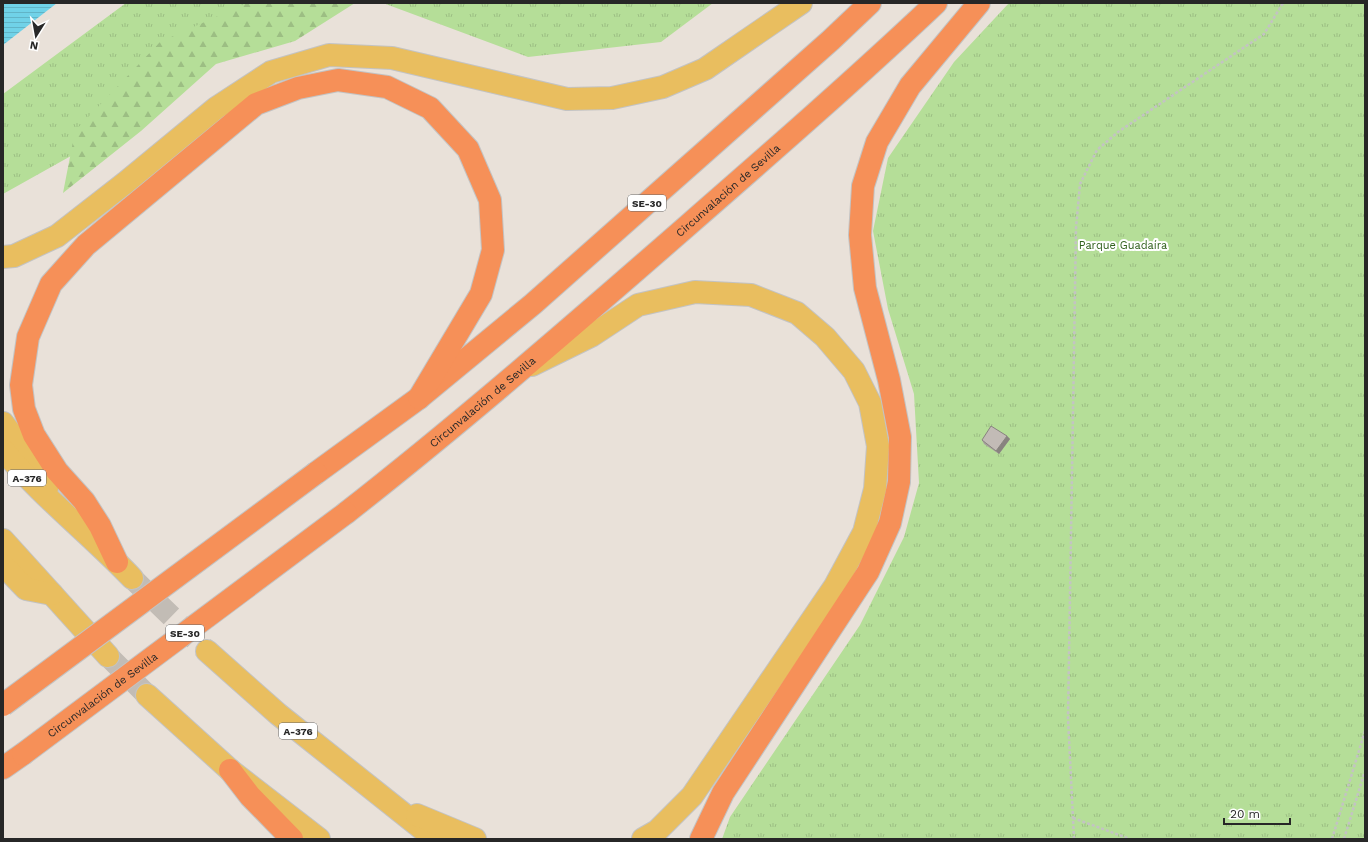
<svg xmlns="http://www.w3.org/2000/svg" width="1368" height="842" viewBox="0 0 1368 842" font-family="'Work Sans',sans-serif">
	<defs>
		<pattern id="grass-tufts" width="24" height="20" patternUnits="userSpaceOnUse"><rect width="24" height="20" fill="#b5de98"/><path d="M3 7l-1-3M5 7V3M7 7l1-3M15 17l-1-3M17 17v-4M19 17l1-3" fill="none" stroke="#9cbe83"/></pattern>
		<pattern id="forest-firs" width="22" height="20" patternUnits="userSpaceOnUse"><rect width="22" height="20" fill="#b5de98"/><path d="M5 1l3.5 6h-7zM16 11l3.5 6h-7z" fill="#9cbe83"/></pattern>
		<pattern id="water-rules" width="6" height="5" patternUnits="userSpaceOnUse"><rect width="6" height="5" fill="#70d2e8"/><path d="M0 2.5h6" fill="none" stroke="#61b4c7"/></pattern>
	</defs>
	<rect width="100%" height="100%" fill="#e9e1d9"/>
	<!-- grass -->
	<g fill="url(#grass-tufts)">
		<polygon points="126,3 343,3 211,41 103,138 3,194 3,94"/>
		<polygon points="383,3 713,3 661,42 528,57"/>
		<polygon points="1009,3 1365,3 1365,839 722,839 730,817 860,625 904,537 919,483 914,394 888,309 873,231 888,158 954,62"/>
	</g>
	<!-- forest -->
	<polygon fill="url(#forest-firs)" points="247,3 355,3 295,41 216,64 141,131 63,193 75,131 160,42"/>
	<!-- water -->
	<polygon fill="url(#water-rules)" points="3,3 57,3 3,45"/>
	<g fill="none" stroke-linecap="round" stroke-linejoin="round">
		<!-- primary-tunnel -->
		<g stroke="#c2bcb5" stroke-width="22" stroke-dasharray="22 11" stroke-linecap="butt">
			<polyline points="132,578 207,651"/>
			<polyline points="108,656 147,695"/>
		</g>
		<!-- primary casing -->
		<g stroke="#c3c3c3" stroke-width="24">
			<g id="primary">
				<polyline points="3,257 14,256 57,236 125,183 216,108 271,72 329,55 392,58 567,99 612,98 663,87 705,69 801,3"/>
				<polyline points="532,365 591,336 638,305 695,292 751,295 797,313 825,337 854,371 870,403 878,446 875,489 864,532 835,586 692,796 657,831 643,839"/>
				<polyline points="3,423 33,462 47,488"/>
				<path d="M3,450C42,497 90,534 132,578"/>
				<polyline points="3,540 108,656"/>
				<polyline points="3,565 26,589 52,594"/>
				<polyline points="207,651 278,714 435,839"/>
				<polyline points="147,695 230,770 319,839"/>
				<polyline points="417,815 475,839"/>
			</g>
		</g>
		<!-- highway casing -->
		<g stroke="#c3c3c3" stroke-width="24">
			<g id="highway">
				<polyline points="316,473 419,398 533,304 831,40 870,3"/>
				<path id="s1" d="M346,513C452,430 554,342 655,254C750,171 845,89 936,3"/>
				<polyline points="117,562 100,526 84,501 57,471 34,435 24,409 21,385 28,337 51,284 86,245 256,104 298,88 338,80 387,87 430,108 468,149 490,200 493,250 481,294 419,398"/>
				<polyline points="3,768 23,754"/>
				<polyline points="230,770 250,796 292,839"/>
				<polyline points="701,839 723,793 868,572 890,523 899,482 900,437 889,380 865,288 860,235 863,186 877,142 910,86 979,3"/>
			</g>
		</g>
		<!-- path -->
		<g stroke="#c3c3c3" stroke-width="2.5" stroke-dasharray="3 2" stroke-linecap="butt">
			<polyline points="1073,818 1130,839"/>
			<polyline points="1074,839 1068,718 1076,228 1080,184 1097,150 1118,132 1264,34 1283,3"/>
			<polyline points="1332,839 1365,731"/>
			<polyline points="1344,839 1365,771"/>
		</g>
		<!-- primary -->
		<use href="#primary" stroke="#e9be5f" stroke-width="22"/>
		<!-- highway -->
		<use href="#highway" stroke="#f69058" stroke-width="22"/>
		<!-- highway-bridge casing -->
		<g stroke="#c3c3c3" stroke-width="24" stroke-linecap="butt">
			<g id="highway-bridge">
				<polyline points="3,705 316,473"/>
				<path id="s2" d="M23,754L346,513"/>
			</g>
		</g>
		<!-- highway-bridge -->
		<use href="#highway-bridge" stroke="#f69058" stroke-width="22"/>
	</g>
	<!-- wall -->
	<polygon fill="#a7a19d" points="1007,436 1010,439 999,454 984,444 982,440"/>
	<!-- shaded-wall -->
	<polygon fill="#88837f" points="1007,436 1010,439 999,454 996,451"/>
	<!-- building -->
	<polygon fill="#c2bbb6" stroke="#88837f" points="991,426 1007,436 996,451 982,440"/>
	<g text-anchor="middle" stroke-width="4" stroke-linejoin="round" paint-order="stroke">
		<!-- shield labels -->
		<g fill="#fff" stroke="#686868" stroke-width="1">
			<rect x="628" y="195" width="38" height="16" rx="3"/>
			<rect x="8" y="470" width="38" height="16" rx="3"/>
			<rect x="166" y="625" width="38" height="16" rx="3"/>
			<rect x="279" y="723" width="38" height="16" rx="3"/>
		</g>
		<g font-size="10" font-weight="bold" fill="#272727">
			<text x="647" y="207">SE-30</text>
			<text x="27" y="482">A-376</text>
			<text x="185" y="637">SE-30</text>
			<text x="298" y="735">A-376</text>
		</g>
		<!-- street labels -->
		<g font-size="11" fill="#272727" stroke="#fff">
			<text dy="4" stroke="none"><textPath href="#s1" startOffset="500">Circunvalación de Sevilla</textPath></text>
			<text dy="4" stroke="none"><textPath href="#s1" startOffset="176">Circunvalación de Sevilla</textPath></text>
			<text dy="4" stroke="none"><textPath href="#s2" startOffset="99">Circunvalación de Sevilla</textPath></text>
		</g>
		<!-- park labels -->
		<g font-size="11" fill="#30601c" stroke="#fff">
			<text x="1123" y="249">Parque Guadaíra</text>
		</g>
	</g>
	<!-- border -->
	<rect width="1368" height="842" fill="none" stroke="#272727" stroke-width="8"/>
	<!-- north arrow -->
	<g transform="translate(36 36) rotate(191)" stroke="#ffffff" stroke-width="3" paint-order="stroke">
	<path d="M0-3L7 15L0 10L-7 15Z" fill="#272727"/>
	<text y="-6" font-size="11" font-weight="bold" text-anchor="middle" fill="#272727">N</text>
	</g>
	<!-- scale -->
	<path d="M1224 818v6h66v-6" fill="none" stroke="#272727" stroke-width="2"/>
	<text x="1230" y="818" font-size="12" fill="#272727" stroke="#ffffff" stroke-width="3" paint-order="stroke">20 m</text>
</svg>
